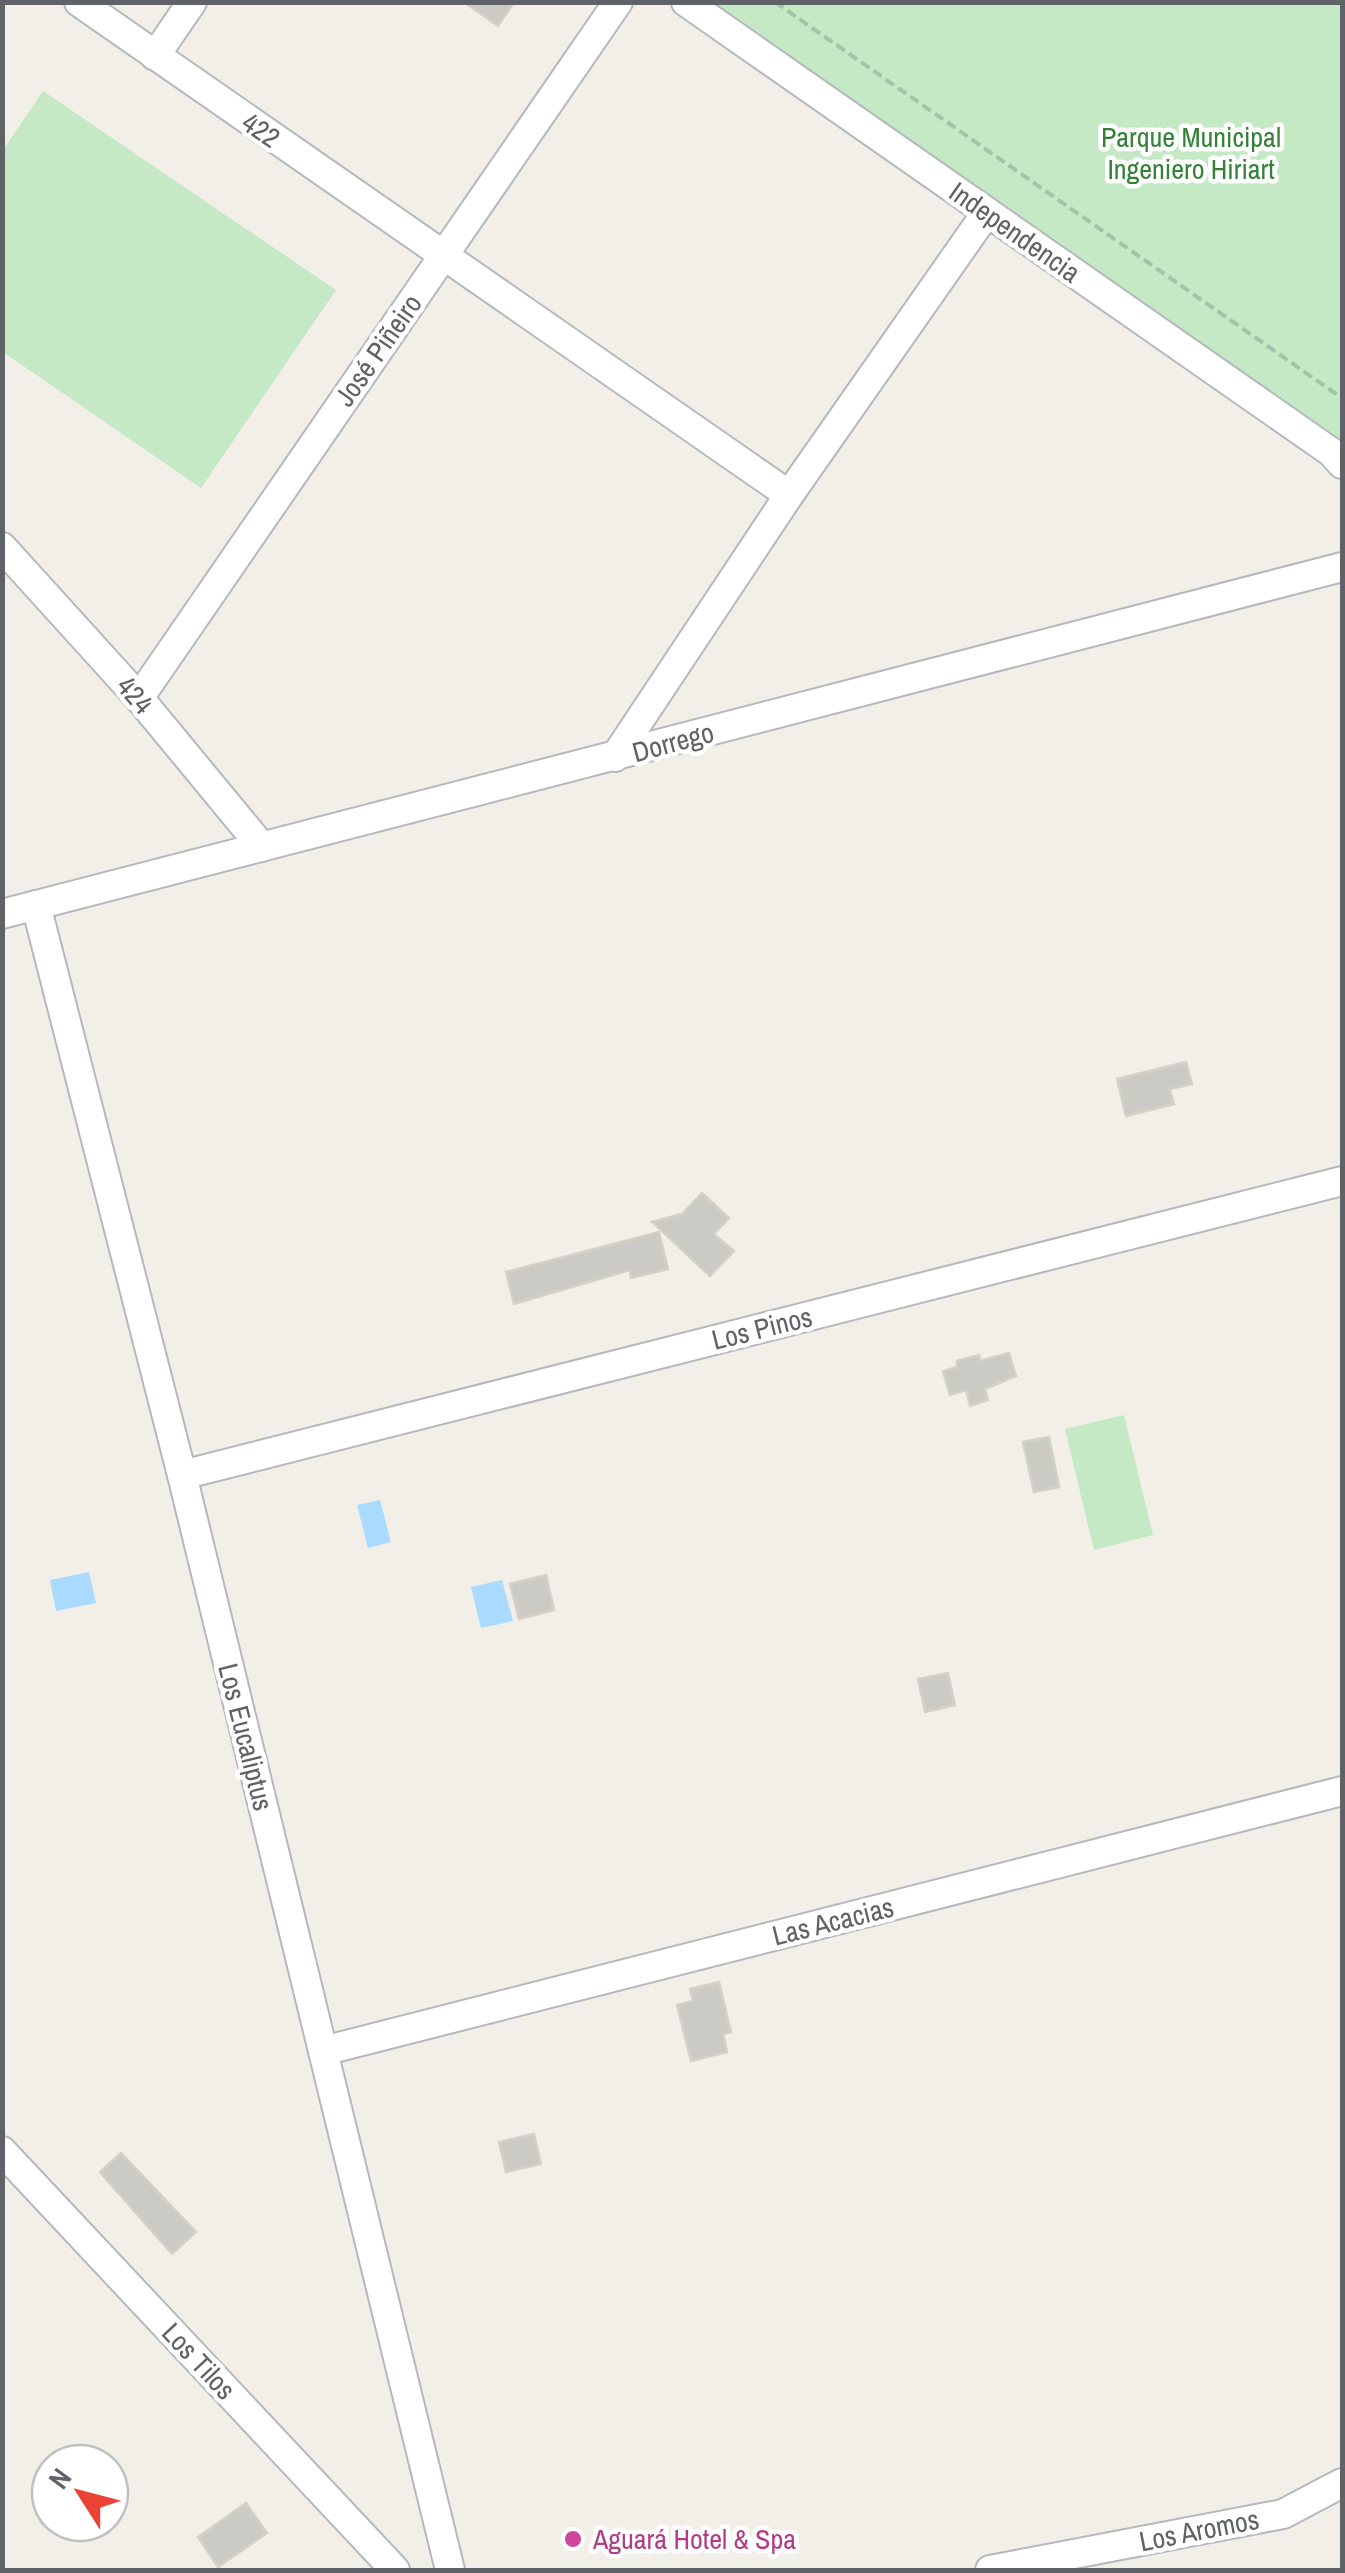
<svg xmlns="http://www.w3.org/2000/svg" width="1345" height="2573" viewBox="0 0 1345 2573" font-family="'Archivo Narrow',sans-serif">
	<rect width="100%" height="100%" fill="#f1efe8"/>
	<!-- green -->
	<g fill="#c5e8c5">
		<polygon points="711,3 1342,3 1342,444"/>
		<polygon points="43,91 336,290 201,488 3,352 3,150"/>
		<polygon points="1124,1415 1153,1535 1094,1550 1065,1429"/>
	</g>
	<!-- water -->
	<g fill="#aadaff">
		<polygon points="380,1500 391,1542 368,1548 357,1505"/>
		<polygon points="89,1572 96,1603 56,1611 50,1580"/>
		<polygon points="502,1580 513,1621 481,1628 471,1587"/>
	</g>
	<!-- building -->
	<g fill="#cccac5" stroke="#d6d1c6" stroke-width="2.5">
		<polygon points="464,2 514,2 498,26"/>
		<polygon points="1186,1062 1192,1084 1170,1089 1174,1104 1126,1116 1117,1079"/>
		<polygon points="702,1193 729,1218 714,1234 734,1251 710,1276 652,1222 682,1214"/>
		<polygon points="659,1232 668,1269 631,1278 630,1270 514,1304 506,1272"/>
		<polygon points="1009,1353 1016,1376 985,1389 988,1400 970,1406 966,1390 950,1395 943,1371 957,1367 957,1361 979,1355 980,1361"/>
		<polygon points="1049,1437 1059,1487 1034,1492 1023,1442"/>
		<polygon points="546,1575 554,1610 519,1619 510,1584"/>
		<polygon points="948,1673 955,1705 925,1712 918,1679"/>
		<polygon points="719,1982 731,2032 723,2034 727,2052 691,2061 677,2005 693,2001 690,1989"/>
		<polygon points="534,2134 541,2164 506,2172 499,2142"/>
		<polygon points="121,2153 196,2232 172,2254 100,2172"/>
		<polygon points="246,2503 267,2533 218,2567 198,2537"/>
	</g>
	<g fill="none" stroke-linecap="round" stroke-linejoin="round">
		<!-- minor casing -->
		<g stroke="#b5b8bc" stroke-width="32">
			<g id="minor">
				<polyline points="79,2 789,495"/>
				<polyline points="686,2 1331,452 1342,464"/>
				<polyline points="155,56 192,2"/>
				<polyline points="2,547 139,698 262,847"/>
				<polyline points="139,698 618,2"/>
				<polyline points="615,757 789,495 987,212"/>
				<polyline points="36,905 182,1475 450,2570"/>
				<polyline points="2,914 1342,567"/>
				<polyline points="182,1475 1342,1181"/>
				<polyline points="323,2051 1342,1791"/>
				<polyline points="2,2151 395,2570"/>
				<polyline points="990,2570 1283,2514 1342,2483"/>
			</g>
		</g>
		<!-- path -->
		<polyline stroke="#9cc7a9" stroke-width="4" stroke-dasharray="10 5" stroke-linecap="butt" points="775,2 1342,398"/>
		<!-- minor -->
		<use href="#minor" stroke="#fff" stroke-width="28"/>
	</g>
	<!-- markers -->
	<circle fill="#d1479c" stroke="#fff" stroke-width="4" cx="573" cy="2539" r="10"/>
	<g text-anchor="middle" stroke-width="9" stroke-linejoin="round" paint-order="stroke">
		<!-- street labels -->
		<g font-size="28" fill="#5f6368" stroke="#fff">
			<text transform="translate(261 130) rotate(35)" y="10">422</text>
			<text transform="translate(1015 232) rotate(35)" y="10">Independencia</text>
			<text transform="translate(378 350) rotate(-55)" y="10">José Piñeiro</text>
			<text transform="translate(135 695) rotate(49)" y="10">424</text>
			<text transform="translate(673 742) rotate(-15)" y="10">Dorrego</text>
			<text transform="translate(762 1328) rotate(-14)" y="10">Los Pinos</text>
			<text transform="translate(246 1737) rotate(76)" y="10">Los Eucaliptus</text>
			<text transform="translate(833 1921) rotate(-14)" y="10">Las Acacias</text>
			<text transform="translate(199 2361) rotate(47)" y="10">Los Tilos</text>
			<text transform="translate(1199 2530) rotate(-11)" y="10">Los Aromos</text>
		</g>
		<!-- park labels -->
		<g font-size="28" fill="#348238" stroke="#fff">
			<text x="1191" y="147">Parque Municipal<tspan x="1191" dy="32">Ingeniero Hiriart</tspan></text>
		</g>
		<!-- hotel labels -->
		<g font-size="28" fill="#b23c85" stroke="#fff" text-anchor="start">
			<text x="593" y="2549">Aguará Hotel &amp; Spa</text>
		</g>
	</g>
	<!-- border -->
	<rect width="1345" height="2573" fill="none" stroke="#5f6368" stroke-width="10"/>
	<!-- north arrow -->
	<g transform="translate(80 2493) rotate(306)"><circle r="48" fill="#ffffff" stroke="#bfc1c3" stroke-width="2.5"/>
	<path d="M0-8L18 38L0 25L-18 38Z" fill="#ea4335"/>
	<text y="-15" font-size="28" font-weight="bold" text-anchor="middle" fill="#5f6368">N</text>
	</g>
</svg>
